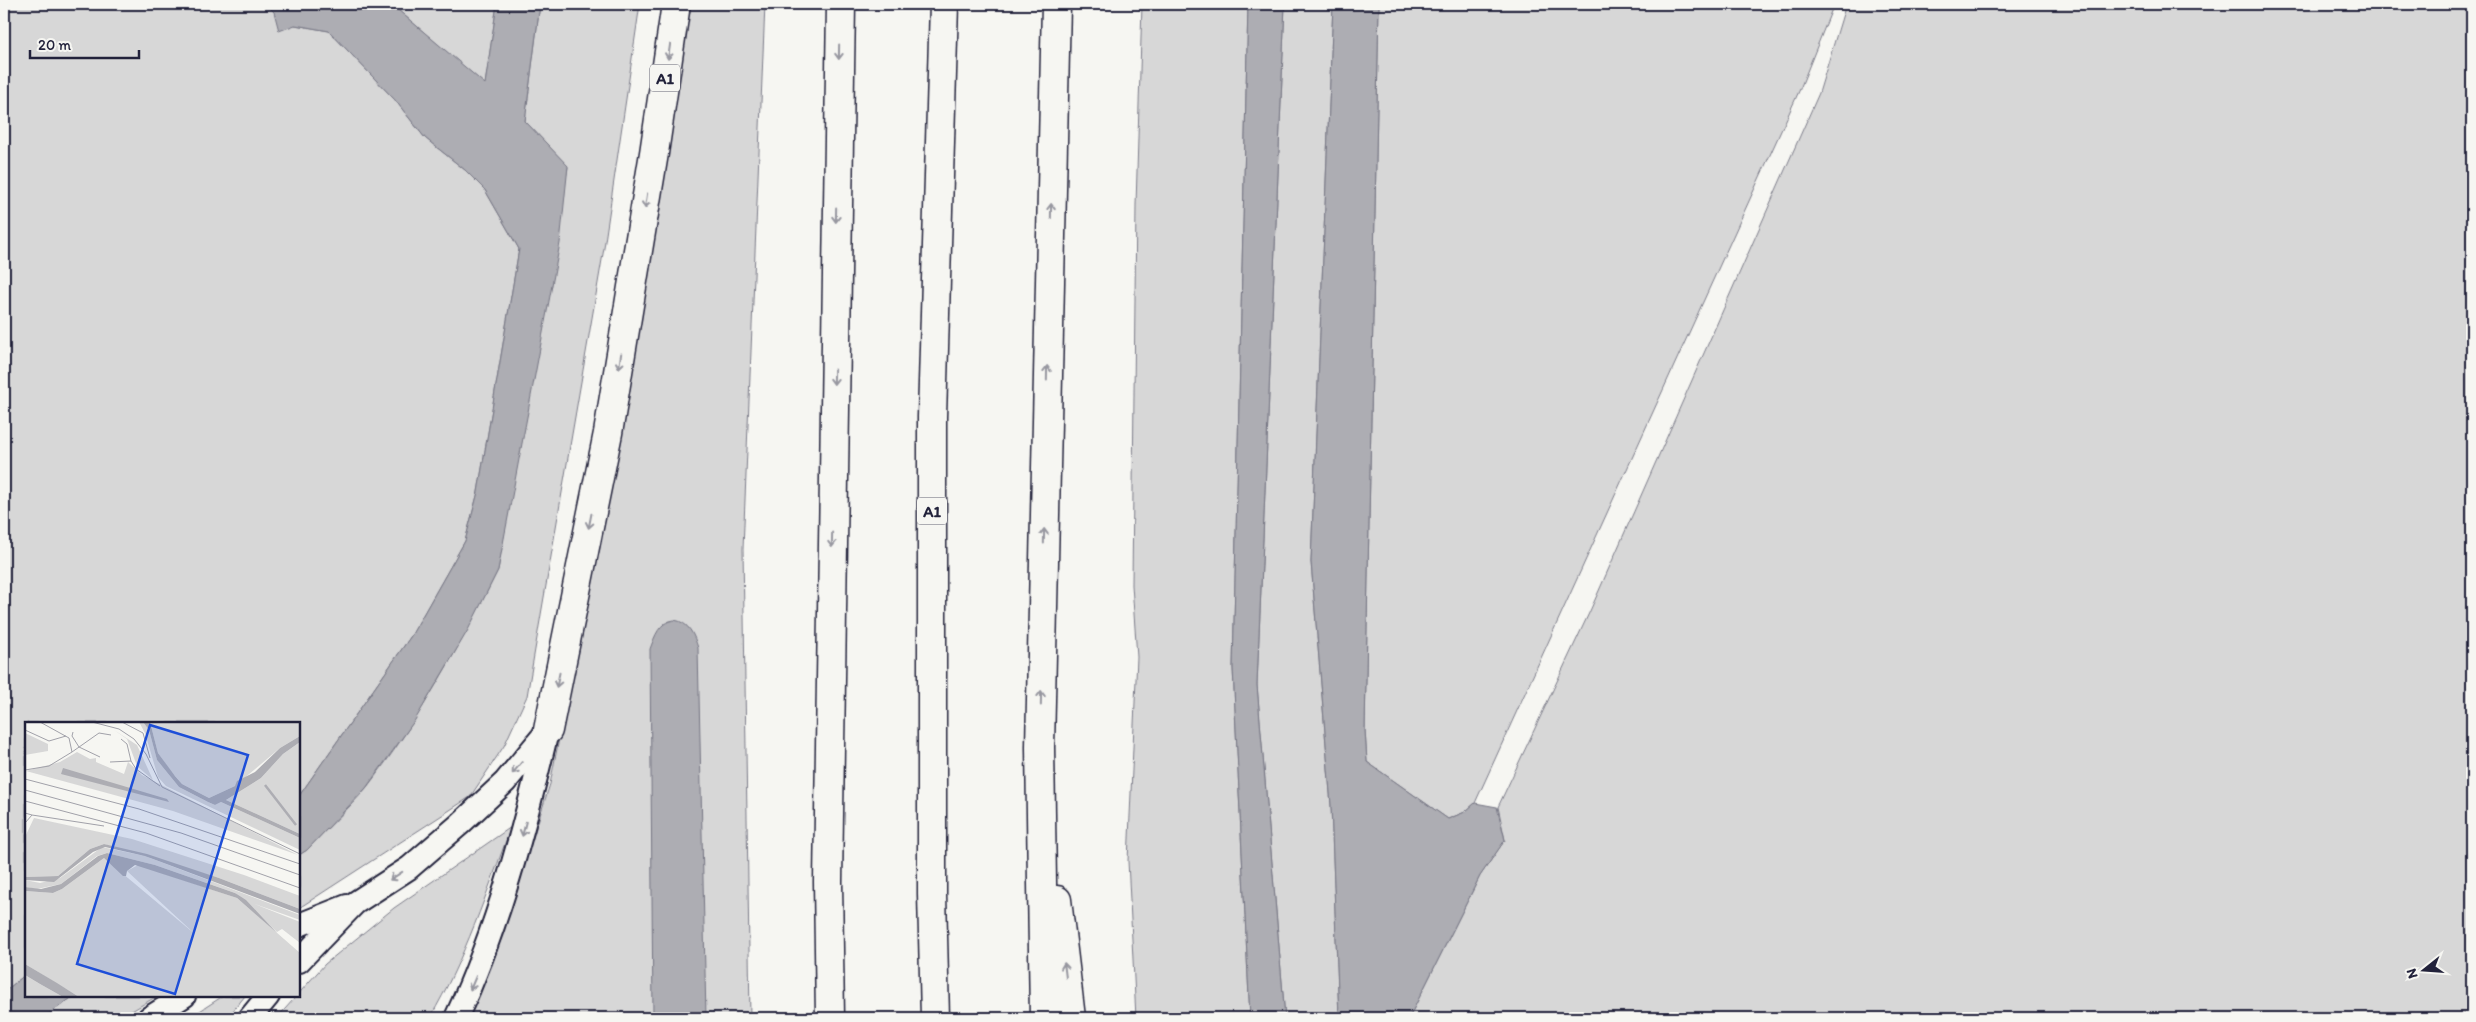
<svg xmlns="http://www.w3.org/2000/svg" width="2476" height="1022" viewBox="0 0 2476 1022" font-family="Itim,sans-serif">
	<rect width="100%" height="100%" fill="#f6f6f2"/>
	<filter id="ink" filterUnits="userSpaceOnUse"><feTurbulence type="fractalNoise" baseFrequency=".02" numOctaves="2"/><feDisplacementMap in="SourceGraphic" scale="10" xChannelSelector="R" yChannelSelector="G"/><feConvolveMatrix kernelMatrix="1 2 1 2 8 2 1 2 1" color-interpolation-filters="sRGB"/></filter>
	<g filter="url(#ink)">
		<!-- green -->
		<g fill="#d7d7d7" stroke="#7c7c89">
			<polygon points="4,4 266,4 274,12 295,25 329,31 395,100 425,138 465,170 485,190 519,249 478,492 465,541 411,636 299,796 299,723 26,723 26,974 4,992"/>
			<polygon points="391,4 497,4 485,85"/>
			<path d="M540,4H640L604,248L527,696L504,746L470,797L299,908V855L307,850C326,829 349,809 367,787C419,720 460,646 498,570L568,167L525,121Z"/>
			<polygon points="682,4 765,4 743,549 750,1018 469,1018 496,954 550,784 589,589"/>
			<polygon points="1142,4 1248,4 1233,668 1250,1018 1136,1018 1128,861 1137,657 1132,585 1136,205"/>
			<polygon points="1285,4 1333,4 1311,562 1331,805 1339,1018 1285,1018 1257,685"/>
			<polygon points="1379,4 1834,4 1800,89 1475,803 1465,812 1448,819 1367,762 1365,730"/>
			<polygon points="1846,4 2472,4 2472,1018 1409,1018 1480,876 1505,840 1498,807 1590,611 1819,93"/>
			<path d="M511,827C487,892 465,958 430,1018H277L325,964L394,908Z"/>
			<polygon points="74,996 157,996 120,1018 43,1018"/>
			<polygon points="223,996 245,996 227,1018 189,1018"/>
		</g>
		<!-- water -->
		<g fill="#adadb3" stroke="#757583">
			<polygon points="266,4 391,4 485,84 497,4 540,4 525,121 568,166 560,243 498,570 468,630 415,720 366,788 307,850 299,855 299,796 411,636 465,541 478,492 519,249 485,190 465,170 425,138 395,100 329,31 295,25 279,31 274,12"/>
			<polygon points="1248,4 1285,4 1257,685 1285,1018 1250,1018 1233,668"/>
			<polygon points="1333,4 1379,4 1365,730 1367,762 1448,819 1465,812 1475,803 1497,807 1505,840 1480,876 1409,1018 1339,1018 1331,805 1311,562"/>
			<path d="M674,620C689,622 694,635 698,648L706,1018H653L650,649C655,636 659,622 674,620Z"/>
			<polygon points="26,974 26,996 74,996 43,1018 4,1018 4,992"/>
		</g>
		<g fill="none" stroke-linecap="round" stroke-linejoin="round">
			<!-- service casing -->
			<g stroke="#22223b" stroke-width="26">
				<g id="service">
					<polyline points="299,925 347,906"/>
					<polyline points="299,961 355,903 409,868 460,824 505,782 548,730"/>
					<polyline points="149,1018 184,996"/>
					<polyline points="250,1018 268,996"/>
					<path d="M456,1018C498,928 523,832 546,736"/>
				</g>
			</g>
			<!-- motorway casing -->
			<g stroke="#22223b" stroke-width="31">
				<g id="motorway">
					<polyline points="548,730 608,433 654,153 676,4"/>
					<polyline points="1057,900 1071,1018"/>
					<polyline points="830,1018 828,882 841,4"/>
					<polyline points="935,1018 932,894 932,417 944,4"/>
					<polyline points="1044,1018 1040,747 1056,4"/>
				</g>
			</g>
			<!-- service -->
			<use href="#service" stroke="#f6f6f2" stroke-width="22"/>
			<!-- motorway -->
			<use href="#motorway" stroke="#f6f6f2" stroke-width="28"/>
		</g>
		<!-- one-way arrows -->
		<defs><path id="oneway-shaft" d="M-6 0H5M1.5-3L5.5 0L1.5 3" fill="none" stroke-width="1.6" stroke-linecap="round" stroke-linejoin="round" transform="scale(1.25)"/></defs>
		<g stroke="#9797a0">
			<use href="#oneway-shaft" transform="translate(669 52) rotate(98)"/>
			<use href="#oneway-shaft" transform="translate(839 52) rotate(91)"/>
			<use href="#oneway-shaft" transform="translate(646 201) rotate(99)"/>
			<use href="#oneway-shaft" transform="translate(1051 211) rotate(-89)"/>
			<use href="#oneway-shaft" transform="translate(836 215) rotate(91)"/>
			<use href="#oneway-shaft" transform="translate(620 361) rotate(99)"/>
			<use href="#oneway-shaft" transform="translate(1047 373) rotate(-89)"/>
			<use href="#oneway-shaft" transform="translate(834 377) rotate(91)"/>
			<use href="#oneway-shaft" transform="translate(590 521) rotate(101)"/>
			<use href="#oneway-shaft" transform="translate(1044 536) rotate(-89)"/>
			<use href="#oneway-shaft" transform="translate(832 540) rotate(91)"/>
			<use href="#oneway-shaft" transform="translate(558 680) rotate(102)"/>
			<use href="#oneway-shaft" transform="translate(1041 698) rotate(-89)"/>
			<use href="#oneway-shaft" transform="translate(517 768) rotate(129)"/>
			<use href="#oneway-shaft" transform="translate(524 829) rotate(104)"/>
			<use href="#oneway-shaft" transform="translate(396 876) rotate(147)"/>
			<use href="#oneway-shaft" transform="translate(1065 970) rotate(-97)"/>
			<use href="#oneway-shaft" transform="translate(473 983) rotate(113)"/>
		</g>
	</g>
	<g text-anchor="middle" stroke-width="4.5" stroke-linejoin="round" paint-order="stroke">
		<!-- shield labels -->
		<g fill="#f6f6f2" stroke="#626272" stroke-width="1">
			<rect x="650" y="64.5" width="30" height="27" rx="4"/>
			<rect x="917" y="497.5" width="30" height="27" rx="4"/>
		</g>
		<g font-size="16" font-weight="bold" fill="#22223b">
			<text x="665" y="84">A1</text>
			<text x="932" y="517">A1</text>
		</g>
	</g>
	<!-- overview -->
	<g transform="translate(25 722)">
		<rect width="275" height="275" fill="#f6f6f2"/>
		<path d="M114,0H118L124,8L132,38L154,65L183,80L190,83L196,80L275,116V128L141,64L133,55L120,11ZM125,0H275V14L255,26L210,64L184,76L157,62L145,48L133,31ZM89,8L112,23L128,58L112,44L102,17ZM0,11L23,22V29L0,33ZM275,20V112L201,78L236,56L258,32ZM52,30L65,37L71,36V40L99,52L103,40L117,53L273,133L148,89L1,49L35,40ZM9,96L107,117L219,153L275,174V187L194,156L79,122L65,127L33,154L0,155V115ZM77,125L120,134L275,193V198L227,181L275,200V221L257,207L252,210L210,171L130,143L82,131L72,134L36,162L12,167L0,165V158L15,161L35,156ZM79,136L171,213L102,149L113,143L212,176L275,231V275H54L0,242V169L28,171L37,167ZM0,253L15,262L38,275H0Z" fill="#d7d7d7"/>
		<path d="M118,0H125L133,31L150,54L157,62L184,76L210,64L212,59L230,50L255,26L275,14V20L258,32L236,56L201,78L275,112V116L196,80L190,83L183,80L154,65L132,38L124,8ZM38,46L142,77L144,80L36,52ZM79,122L122,132L194,156L275,187V192L120,134L80,125L68,130L29,160L0,158V155L33,154L65,127ZM82,131L130,143L210,171L221,178L252,211L212,176L110,143L102,149L101,154H98L79,136L37,167L28,171L0,169V165L16,167L36,162L73,134ZM0,242L32,261L54,275H38L15,262L0,253Z" fill="#adadb3"/>
		<path fill="none" stroke="#adadb3" stroke-width="2.5" d="M240,63L271,103"/>
		<path fill="none" stroke="#a1a1a9" stroke-width="1" d="M15,0L44,16L47,30M67,0L94,7L109,17L121,32L137,65M97,0L118,11L125,36M0,8L24,19L41,14M48,10L47,14L54,25L75,35M96,17L102,22L106,39L111,47L135,64M47,30L74,11L86,13M85,40L106,39M0,48L24,44L47,30M0,57L114,87L275,142M137,65L275,132M0,68L156,111L275,153M0,79L121,111L275,166M0,91L7,93L0,101M7,93L79,104"/>
		<path fill="#1d4ed8" fill-opacity="0.15" stroke="#1d4ed8" stroke-width="2.5" d="M125,3L223,33L150,272L52,242Z"/>
		<rect width="275" height="275" fill="none" stroke="#22223b" stroke-width="2.5"/>
	</g>
	<!-- margin -->
	<rect width="2476" height="1022" fill="none" stroke="#f6f6f2" stroke-width="20"/>
	<rect x="10" y="10" width="2456" height="1002" fill="none" stroke="#22223b" stroke-width="2" filter="url(#ink)"/>
	<!-- north arrow -->
	<g transform="translate(2424 970) rotate(253)" stroke="#f6f6f2" stroke-width="4" paint-order="stroke">
	<path d="M0-4L9 19L0 12L-9 19Z" fill="#22223b"/>
	<text y="-8" font-size="14" font-weight="bold" text-anchor="middle" fill="#22223b">N</text>
	</g>
	<!-- scale -->
	<path d="M30 50v8h109v-8" fill="none" stroke="#22223b" stroke-width="2.5"/>
	<text x="38" y="50" font-size="15" fill="#22223b" stroke="#f6f6f2" stroke-width="4" paint-order="stroke">20 m</text>
</svg>
